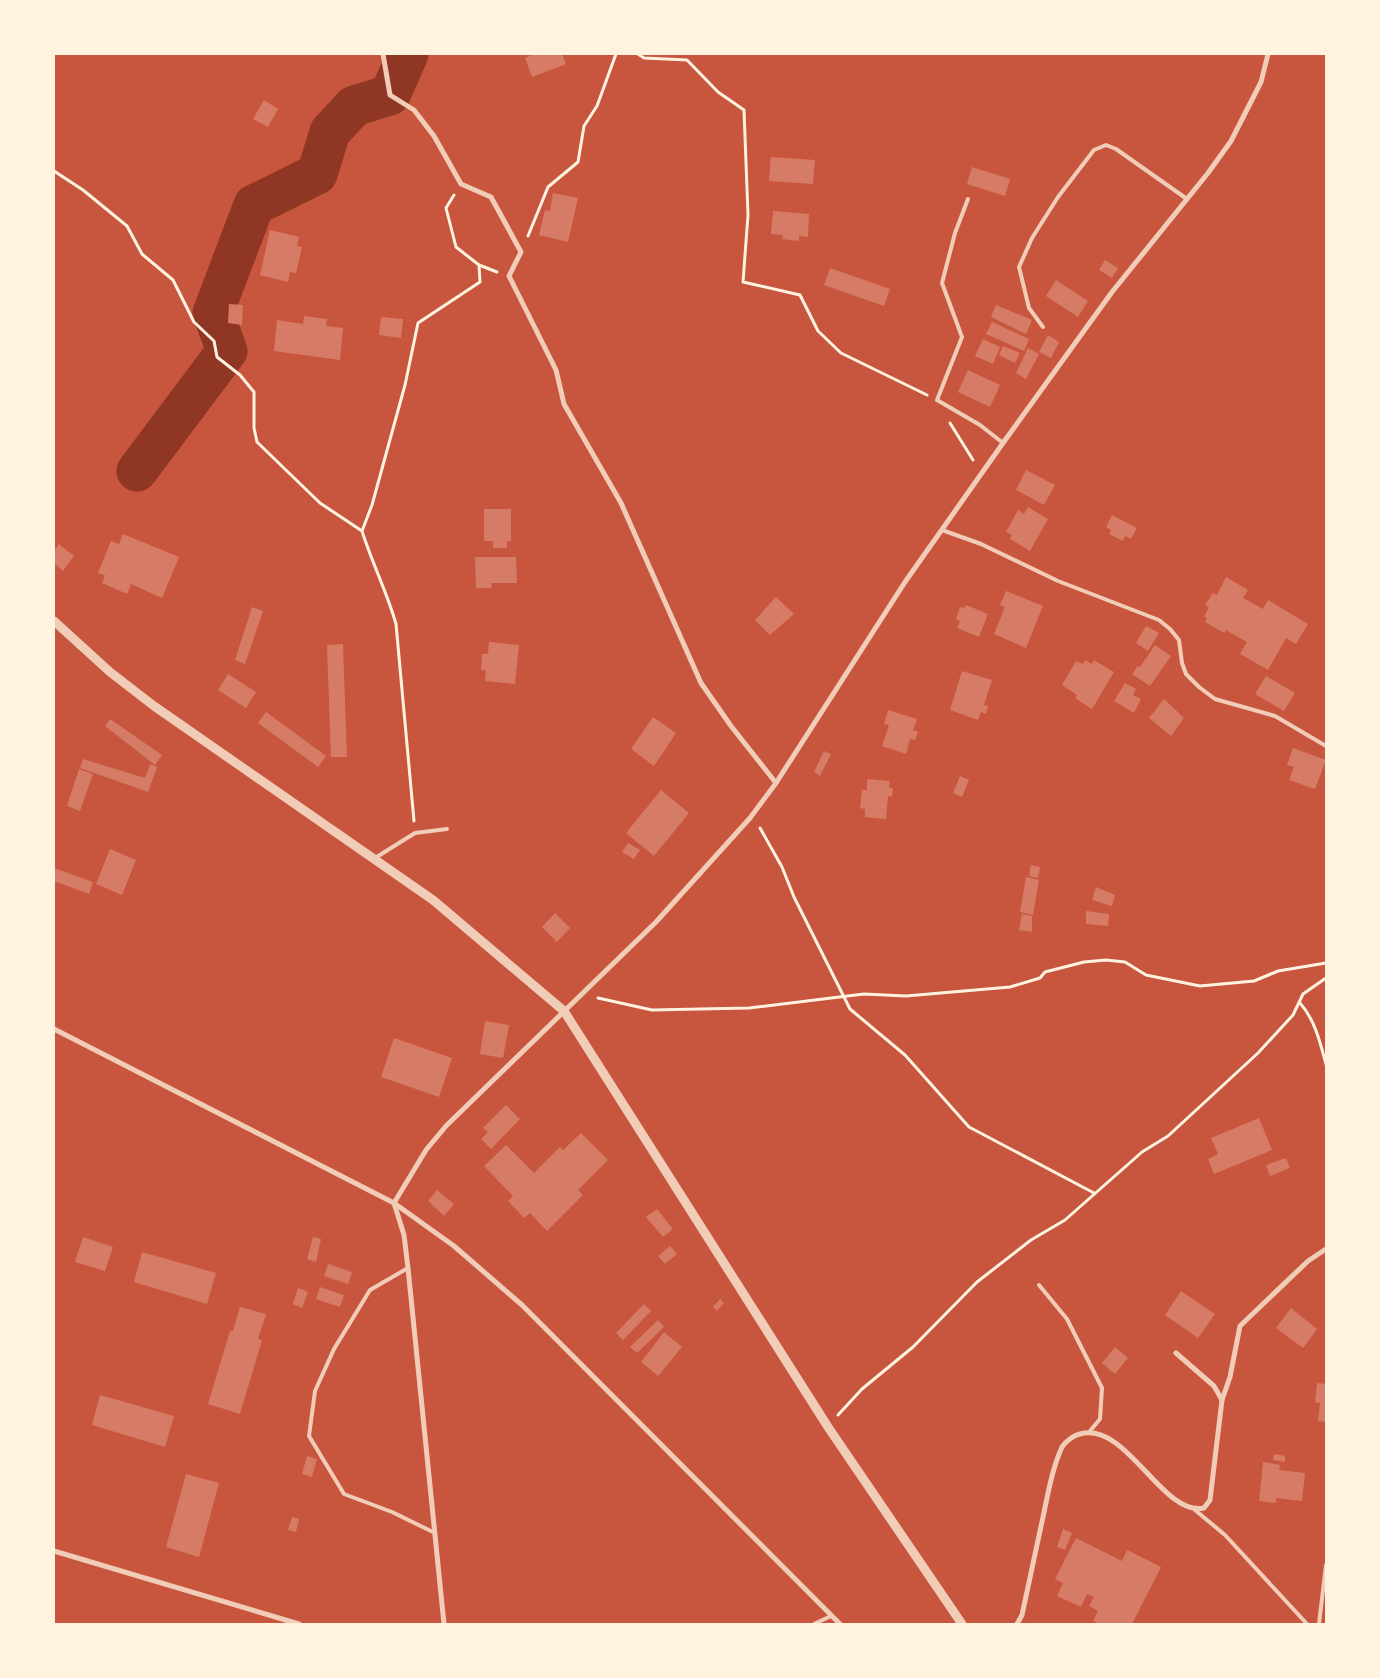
<svg xmlns="http://www.w3.org/2000/svg" width="1380" height="1678" viewBox="0 0 1380 1678" font-family="Jost,sans-serif">
	<rect width="100%" height="100%" fill="#c8553d"/>
	<g fill="none" stroke-linecap="round" stroke-linejoin="round">
		<!-- river -->
		<polyline stroke="#8f3625" stroke-width="41" points="137,471 227,351 213,313 254,205 317,174 330,132 354,106 390,95 408,54"/>
	</g>
	<!-- building -->
	<g fill="#d67c66">
		<polygon points="534,54 562,54 566,64 532,77 525,58"/>
		<polygon points="264,100 278,109 268,127 253,119"/>
		<polygon points="771,157 815,160 813,184 769,181"/>
		<polygon points="972,167 1010,179 1005,196 967,184"/>
		<polygon points="553,193 578,198 568,242 539,235 545,210 550,211"/>
		<polygon points="773,211 809,214 808,237 799,236 799,241 782,239 783,235 771,234"/>
		<polygon points="270,230 299,237 297,246 302,247 296,273 290,272 288,282 260,275"/>
		<polygon points="1105,260 1118,268 1112,278 1099,270"/>
		<polygon points="830,268 890,289 884,306 824,285"/>
		<polygon points="1056,280 1088,301 1078,317 1046,296"/>
		<polygon points="229,304 243,305 242,325 228,323"/>
		<polygon points="996,305 1032,320 1026,334 991,317"/>
		<polygon points="304,316 327,319 326,326 343,328 340,360 274,351 277,320 303,324"/>
		<polygon points="381,317 403,319 401,338 379,335"/>
		<polygon points="992,322 1029,339 1024,351 986,334"/>
		<polygon points="1048,335 1059,342 1051,358 1039,352"/>
		<polygon points="983,339 1000,347 993,364 975,356"/>
		<polygon points="1003,346 1020,353 1015,363 999,355"/>
		<polygon points="1028,348 1039,354 1026,379 1016,373"/>
		<polygon points="968,370 1000,385 990,407 958,392"/>
		<polygon points="1026,470 1055,485 1044,505 1016,490"/>
		<polygon points="1028,507 1048,519 1030,551 1010,539 1012,535 1006,532 1018,510 1024,514"/>
		<polygon points="484,509 511,509 511,541 507,541 507,548 493,548 493,541 484,541"/>
		<polygon points="1112,515 1137,528 1131,539 1125,536 1123,541 1109,534 1111,530 1106,527"/>
		<polygon points="123,534 179,557 162,598 131,584 127,594 102,583 105,575 98,573 111,541 119,544"/>
		<polygon points="59,544 74,556 63,571 54,563 54,551"/>
		<polygon points="475,557 516,557 517,583 491,583 492,588 476,588"/>
		<polygon points="1226,577 1248,590 1243,598 1263,609 1268,600 1308,624 1296,644 1286,638 1268,670 1240,654 1247,642 1226,630 1224,633 1205,622 1207,618 1204,617 1209,607 1205,605 1213,593 1217,595"/>
		<polygon points="1006,591 1043,606 1026,648 994,634 1005,607 1000,605"/>
		<polygon points="776,597 794,614 770,635 755,620"/>
		<polygon points="966,605 988,614 979,637 957,628 960,621 956,619 960,607 964,608"/>
		<polygon points="252,607 263,611 245,664 235,660"/>
		<polygon points="1146,626 1159,633 1148,651 1136,643"/>
		<polygon points="489,642 519,645 515,684 485,681 486,670 481,670 482,654 488,654"/>
		<polygon points="343,644 347,757 331,757 327,645"/>
		<polygon points="1155,645 1171,656 1150,686 1132,674 1138,666 1140,667"/>
		<polygon points="1085,660 1092,664 1094,660 1114,672 1092,709 1075,698 1077,695 1062,685 1076,661 1083,664"/>
		<polygon points="962,671 992,680 984,705 988,706 986,714 981,712 978,720 950,710"/>
		<polygon points="228,674 256,692 246,708 218,690"/>
		<polygon points="1266,676 1295,693 1284,711 1255,694"/>
		<polygon points="1125,683 1136,689 1133,695 1141,699 1134,713 1114,701"/>
		<polygon points="1164,699 1184,718 1171,736 1149,718"/>
		<polygon points="888,710 917,719 913,730 918,732 915,740 910,739 906,754 882,746 889,725 884,724"/>
		<polygon points="266,712 326,756 318,767 258,723"/>
		<polygon points="653,717 676,733 654,766 631,749"/>
		<polygon points="110,719 162,755 155,765 105,726"/>
		<polygon points="1293,748 1326,760 1315,789 1289,780 1294,767 1287,765"/>
		<polygon points="824,751 831,754 820,776 814,772"/>
		<polygon points="83,759 145,778 150,764 157,767 148,792 80,768"/>
		<polygon points="79,769 93,774 80,811 67,806"/>
		<polygon points="960,776 969,780 962,797 953,793"/>
		<polygon points="867,779 890,781 889,788 893,788 892,797 888,796 886,819 865,817 865,809 860,808 862,790 867,790"/>
		<polygon points="661,790 689,813 654,856 626,833"/>
		<polygon points="628,843 640,850 634,859 622,852"/>
		<polygon points="110,849 136,860 122,895 96,884"/>
		<polygon points="1031,865 1040,867 1038,878 1029,876"/>
		<polygon points="54,868 93,882 89,894 54,881"/>
		<polygon points="1026,877 1039,880 1033,915 1020,912"/>
		<polygon points="1096,887 1115,895 1112,906 1092,900"/>
		<polygon points="1086,911 1109,914 1108,926 1086,924"/>
		<polygon points="555,913 570,928 557,942 542,927"/>
		<polygon points="1022,914 1032,916 1032,932 1019,930"/>
		<polygon points="485,1021 509,1025 503,1058 480,1054"/>
		<polygon points="394,1038 452,1058 439,1097 381,1077"/>
		<polygon points="506,1105 520,1119 491,1149 481,1139 488,1132 483,1128"/>
		<polygon points="1259,1118 1272,1150 1214,1174 1208,1159 1218,1154 1211,1138"/>
		<polygon points="581,1133 608,1160 578,1190 583,1195 547,1231 530,1213 524,1218 508,1201 513,1196 484,1166 506,1145 534,1173 560,1147 563,1150"/>
		<polygon points="1286,1158 1290,1168 1270,1176 1266,1165"/>
		<polygon points="437,1190 454,1204 444,1216 428,1201"/>
		<polygon points="657,1209 673,1229 663,1237 646,1217"/>
		<polygon points="83,1237 113,1247 105,1271 75,1262"/>
		<polygon points="313,1237 321,1239 316,1262 307,1259"/>
		<polygon points="670,1246 677,1254 665,1264 658,1256"/>
		<polygon points="142,1252 216,1273 207,1304 134,1282"/>
		<polygon points="328,1264 352,1272 348,1284 324,1276"/>
		<polygon points="320,1287 344,1295 340,1307 316,1299"/>
		<polygon points="298,1288 308,1292 302,1308 293,1304"/>
		<polygon points="1181,1291 1215,1314 1198,1338 1165,1315"/>
		<polygon points="720,1299 724,1303 717,1311 713,1307"/>
		<polygon points="644,1304 651,1311 623,1340 616,1333"/>
		<polygon points="240,1307 266,1314 258,1339 262,1340 240,1414 208,1404 230,1331 233,1331"/>
		<polygon points="1291,1308 1317,1329 1303,1348 1276,1328"/>
		<polygon points="658,1320 664,1327 637,1353 630,1347"/>
		<polygon points="664,1332 682,1347 658,1376 641,1362"/>
		<polygon points="1115,1347 1128,1358 1115,1374 1102,1363"/>
		<polygon points="1317,1383 1326,1384 1326,1422 1318,1421 1320,1403 1315,1402"/>
		<polygon points="100,1395 174,1416 165,1447 92,1425"/>
		<polygon points="1274,1454 1285,1456 1285,1462 1273,1460"/>
		<polygon points="307,1456 317,1459 312,1477 302,1474"/>
		<polygon points="1263,1462 1280,1465 1279,1470 1305,1473 1302,1501 1276,1498 1276,1503 1259,1501"/>
		<polygon points="186,1474 219,1483 199,1557 166,1547"/>
		<polygon points="292,1517 299,1519 296,1532 288,1530"/>
		<polygon points="1063,1529 1072,1533 1065,1550 1057,1547"/>
		<polygon points="1076,1538 1122,1561 1127,1550 1161,1567 1132,1624 1100,1624 1093,1621 1098,1611 1089,1606 1094,1597 1087,1594 1081,1607 1057,1596 1063,1583 1055,1579"/>
	</g>
	<g fill="none" stroke-linecap="round" stroke-linejoin="round">
		<!-- path -->
		<g stroke="#fff3e0" stroke-width="3">
			<polyline points="638,54 644,58 687,60 718,92 744,110 748,215 743,282 800,295 818,331 841,353 927,395"/>
			<path d="M54,171L83,190L127,226L142,254L173,280L194,322L214,341L217,357L240,375L254,392V428L257,442L320,503L362,531C372,563 387,592 396,624L414,821"/>
			<polyline points="454,195 446,208 456,247 479,265 497,272"/>
			<polyline points="528,236 548,187 578,162 584,126 597,106 616,54"/>
			<polyline points="950,423 973,460"/>
			<polyline points="362,531 372,505 405,385 418,323 480,282 479,265"/>
			<polyline points="760,828 782,867 794,897 850,1009 905,1055 969,1127 1094,1193"/>
			<polyline points="598,998 652,1010 749,1008 864,994 906,996 1010,987 1040,978 1045,972 1084,962 1106,960 1125,962 1146,975 1200,986 1254,981 1278,971 1326,963"/>
			<path d="M1300,1003C1315,1020 1320,1042 1326,1064"/>
			<polyline points="838,1415 862,1389 913,1347 977,1282 1031,1240 1065,1220 1142,1152 1168,1136 1258,1053 1293,1015 1303,994 1326,978"/>
		</g>
		<!-- service -->
		<g stroke="#f1ccb7" stroke-width="4">
			<polyline points="968,199 955,233 942,283 962,337 937,400 980,425 1003,443"/>
			<polyline points="1043,327 1029,308 1019,267 1032,238 1058,197 1094,150 1106,145 1116,149 1187,199"/>
			<polyline points="942,530 981,544 1058,581 1159,620 1170,629 1179,640 1182,663 1186,674 1199,687 1215,699 1275,716 1326,746"/>
			<polyline points="375,858 415,833 447,829"/>
			<polyline points="408,1268 370,1290 334,1349 315,1391 309,1436 344,1494 392,1512 435,1533"/>
			<polyline points="1039,1285 1067,1319 1102,1388 1100,1419 1090,1431"/>
			<polyline points="1195,1510 1225,1535 1307,1624"/>
			<polyline points="814,1624 831,1616"/>
			<polyline points="1319,1624 1326,1565"/>
		</g>
		<!-- minor -->
		<g stroke="#f1ccb7" stroke-width="5">
			<polyline points="383,54 390,95 414,110 434,136 461,184 491,197 521,252 509,276 556,370 564,404 621,503 701,683 731,726 776,783"/>
			<polyline points="54,1029 394,1203 454,1246 522,1305 840,1624"/>
			<polyline points="1222,1400 1230,1377 1240,1326 1308,1261 1326,1249"/>
			<polyline points="54,1551 299,1624"/>
			<polyline points="444,1624 408,1268 404,1235 394,1203 426,1150 446,1126 656,922 750,818 776,783 905,582 1003,443 1112,292 1208,173 1231,141 1261,82 1268,54"/>
			<path d="M1017,1624L1022,1615C1029,1582 1036,1550 1043,1517C1048,1494 1052,1469 1062,1447C1065,1442 1074,1435 1080,1434C1127,1421 1162,1517 1204,1508L1210,1500L1222,1400L1214,1386L1176,1353"/>
		</g>
		<!-- tertiary -->
		<polyline stroke="#f1ccb7" stroke-width="9" points="54,621 110,672 154,706 433,900 564,1011 828,1427 962,1624"/>
	</g>
	<!-- border -->
	<rect width="1380" height="1678" fill="none" stroke="#fff3e0" stroke-width="110"/>
</svg>
